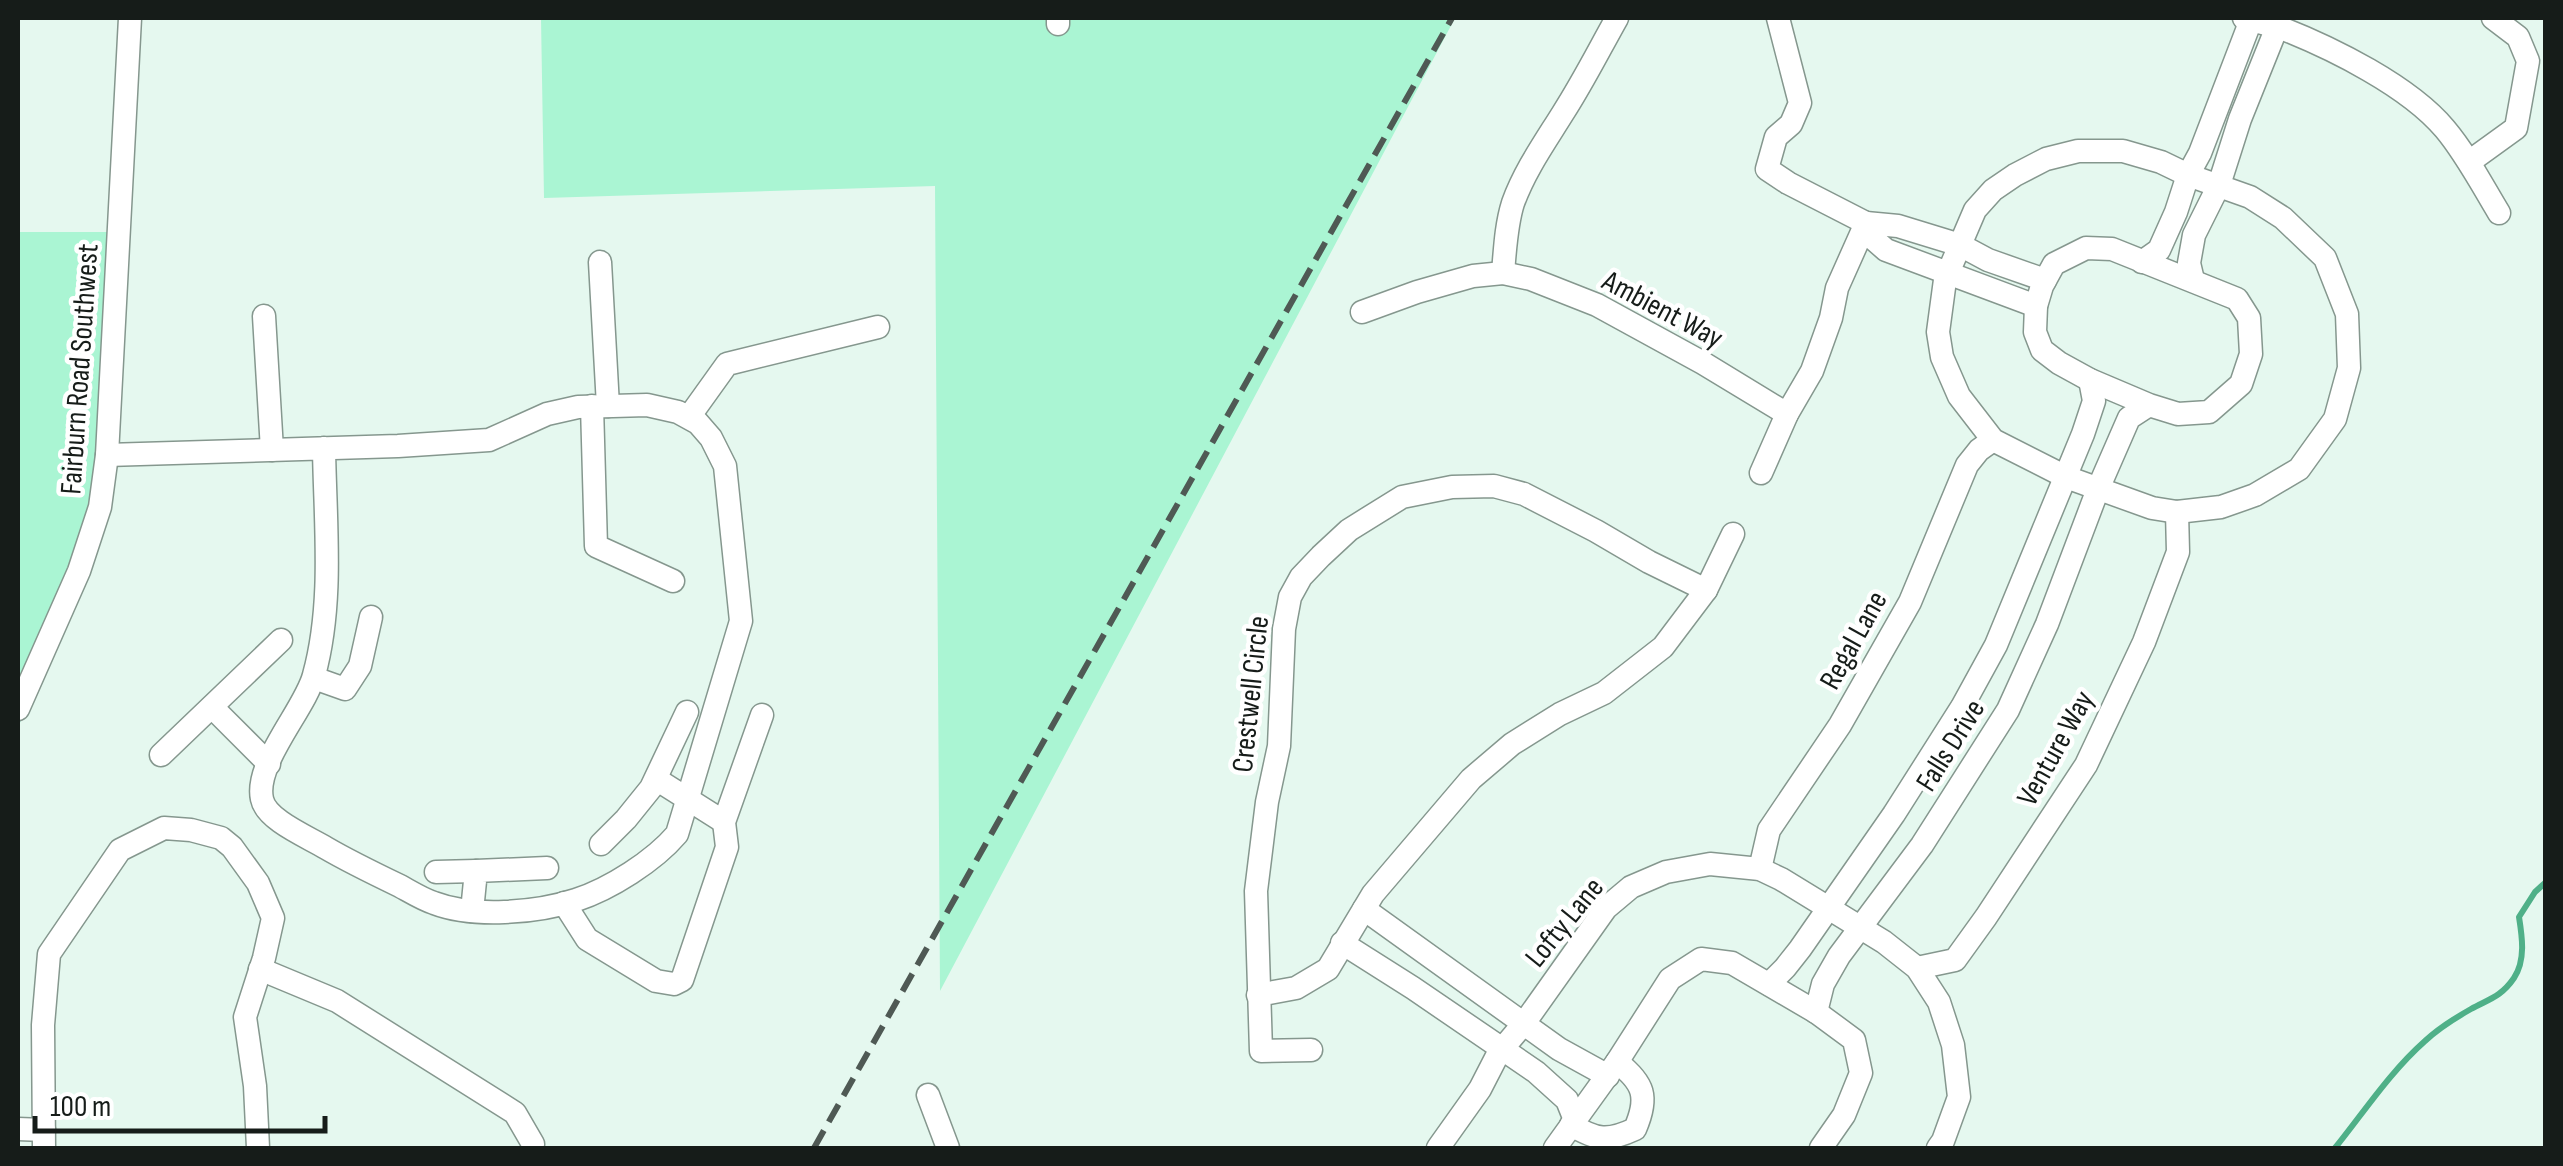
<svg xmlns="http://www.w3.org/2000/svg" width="2563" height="1166" viewBox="0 0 2563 1166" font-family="'Sofia Sans Condensed',sans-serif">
	<rect width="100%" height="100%" fill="#e5f8ef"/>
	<!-- green -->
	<g fill="#aaf5d3">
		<polygon points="541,18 1455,18 940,991 935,186 544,198"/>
		<polygon points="18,232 110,232 99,525 18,728"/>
	</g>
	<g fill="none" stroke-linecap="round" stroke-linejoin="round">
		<!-- stream -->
		<path stroke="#4fb088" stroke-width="6" d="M2335,1148C2364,1112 2390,1072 2425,1041C2439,1028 2455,1018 2471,1009C2489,999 2501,997 2514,978C2526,960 2522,936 2519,917L2535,892L2546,882"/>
		<!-- minor casing -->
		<g stroke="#85978e" stroke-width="25">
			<g id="minor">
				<polyline points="1778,18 1800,103 1791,124 1776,137 1767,169 1788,183 1866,223 1898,226 1960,245 1988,260 2045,280"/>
				<path d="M2244,18C2256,22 2269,24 2281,28C2332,48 2409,86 2445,129C2466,154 2482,185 2499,213"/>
				<polyline points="1058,24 1058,18"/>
				<polygon points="2078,151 2123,151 2161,162 2188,175 2250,197 2283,218 2325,258 2347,314 2349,368 2335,419 2299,469 2255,495 2221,507 2177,512 2152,508 2066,477 1993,440 1959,396 1942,357 1938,332 1945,280 1975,210 1993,190 2015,175 2046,159"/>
				<polyline points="2469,162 2516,128 2528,61 2518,37 2493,18"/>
				<polyline points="1866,223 1870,236 1886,250 2036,306"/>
				<polyline points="600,262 608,406"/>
				<polyline points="2142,262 2159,250 2176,212 2188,175 2200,153 2251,20"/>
				<path d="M1503,273C1505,250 1506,225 1513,203C1525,170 1545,142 1563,113C1583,82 1599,50 1617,18"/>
				<polyline points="2193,280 2189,263 2194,235 2219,185 2240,119 2277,27"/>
				<polyline points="1362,312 1417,292 1473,276 1503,273 1531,279 1597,305 1703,363 1787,414"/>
				<polyline points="264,316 272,450"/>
				<polyline points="592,406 596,546 673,581"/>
				<polyline points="689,417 727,364 878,327"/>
				<path d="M107,455L398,446L489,440L547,414L578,407L647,405L678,412L698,423L711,438L725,466L741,621L677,834C654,861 610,889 576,900C536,913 473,918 434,903C422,899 411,892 400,886C375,874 350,862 326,848C308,837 266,820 262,799C254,763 306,708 314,675C334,602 325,522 324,448"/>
				<polyline points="1761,473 1787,414 1812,371 1831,318 1837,288 1866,223"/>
				<polyline points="314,678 345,689 360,666 371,617"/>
				<polyline points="212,707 269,764"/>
				<polyline points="18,709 79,571 100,507 107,455 130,18"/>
				<polyline points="161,755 281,640"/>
				<polyline points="656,779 724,822"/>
				<polyline points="601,844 626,819 651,788 687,712"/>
				<polyline points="1760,869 1769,830 1840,725 1910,602 1967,465 1979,450 1993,440"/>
				<polyline points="436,872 476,871"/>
				<polyline points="564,903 587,939 656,981 674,984 682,980 727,847 724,822 762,715"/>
				<polyline points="1364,909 1559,1049 1608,1076"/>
				<polyline points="472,911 476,871 547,868"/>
				<polyline points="1342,943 1413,988 1536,1072 1567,1100 1575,1120"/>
				<polyline points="1917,968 1955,960 1986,917 2086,765 2144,642 2178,552 2177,512"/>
				<polyline points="260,969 337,1001 515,1113 533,1144 532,1148"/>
				<polyline points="1769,984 1785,968 1800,949 1894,814 1962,707 1996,645 2083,434 2094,401 2090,380"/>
				<polyline points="1258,995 1296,988 1328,969 1373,894 1471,779 1512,744 1560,714 1604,693 1663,647 1706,590 1733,534"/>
				<polyline points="1816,1012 1823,984 1839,956 1922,845 2008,710 2047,624 2098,489 2129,418 2149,405 2178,414 2209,412 2241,384 2251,354 2249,318 2237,299 2112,249 2086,248 2054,264 2042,286 2036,306 2035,332 2042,350 2059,363 2090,380 2149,405"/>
				<polyline points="1311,1050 1261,1051 1256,891 1267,802 1279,746 1284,629 1290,597 1301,577 1321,556 1349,530 1402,497 1452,487 1494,486 1524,494 1596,531 1649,562 1706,590"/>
				<polyline points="928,1095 948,1148"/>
				<path d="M1571,1125C1597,1140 1607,1142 1635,1129C1649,1097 1644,1083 1617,1062"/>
				<polyline points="18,1129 44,1130"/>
				<polyline points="44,1148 43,1025 49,954 120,850 164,828 191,830 221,838 232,847 258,883 273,918 264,958 245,1017 255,1086 258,1148"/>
				<polyline points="1438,1148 1480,1089 1498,1054 1525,1022 1606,908 1631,887 1666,872 1710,864 1760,869 1781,879 1884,942 1917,968 1939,1002 1953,1045 1959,1097 1943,1141 1938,1148"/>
				<polyline points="1555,1148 1617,1062 1670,979 1701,959 1732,963 1816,1012 1854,1040 1861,1073 1844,1115 1821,1148"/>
			</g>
		</g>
		<!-- minor -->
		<use href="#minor" stroke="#fff" stroke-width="22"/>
		<!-- rail -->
		<polyline stroke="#4f5954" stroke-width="6" stroke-dasharray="20 10" stroke-linecap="butt" points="814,1148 1452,18"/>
	</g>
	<g text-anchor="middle" stroke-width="9" stroke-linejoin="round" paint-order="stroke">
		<!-- street labels -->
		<g font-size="30" fill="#161c19" stroke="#fff">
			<text transform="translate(1663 309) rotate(28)" y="10">Ambient Way</text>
			<text transform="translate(79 369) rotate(-86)" y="10">Fairburn Road Southwest</text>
			<text transform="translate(1853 640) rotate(-61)" y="10">Regal Lane</text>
			<text transform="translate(1250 694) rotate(-84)" y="10">Crestwell Circle</text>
			<text transform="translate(1950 745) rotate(-58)" y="10">Falls Drive</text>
			<text transform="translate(2055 748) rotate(-61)" y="10">Venture Way</text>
			<text transform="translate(1564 922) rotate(-51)" y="10">Lofty Lane</text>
		</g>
	</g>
	<!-- border -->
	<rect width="2563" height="1166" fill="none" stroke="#161c19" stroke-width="40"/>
	<!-- scale -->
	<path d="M35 1116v15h290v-15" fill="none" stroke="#161c19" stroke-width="5"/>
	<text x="50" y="1116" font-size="30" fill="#161c19" stroke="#ffffff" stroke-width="8" paint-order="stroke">100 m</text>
</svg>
